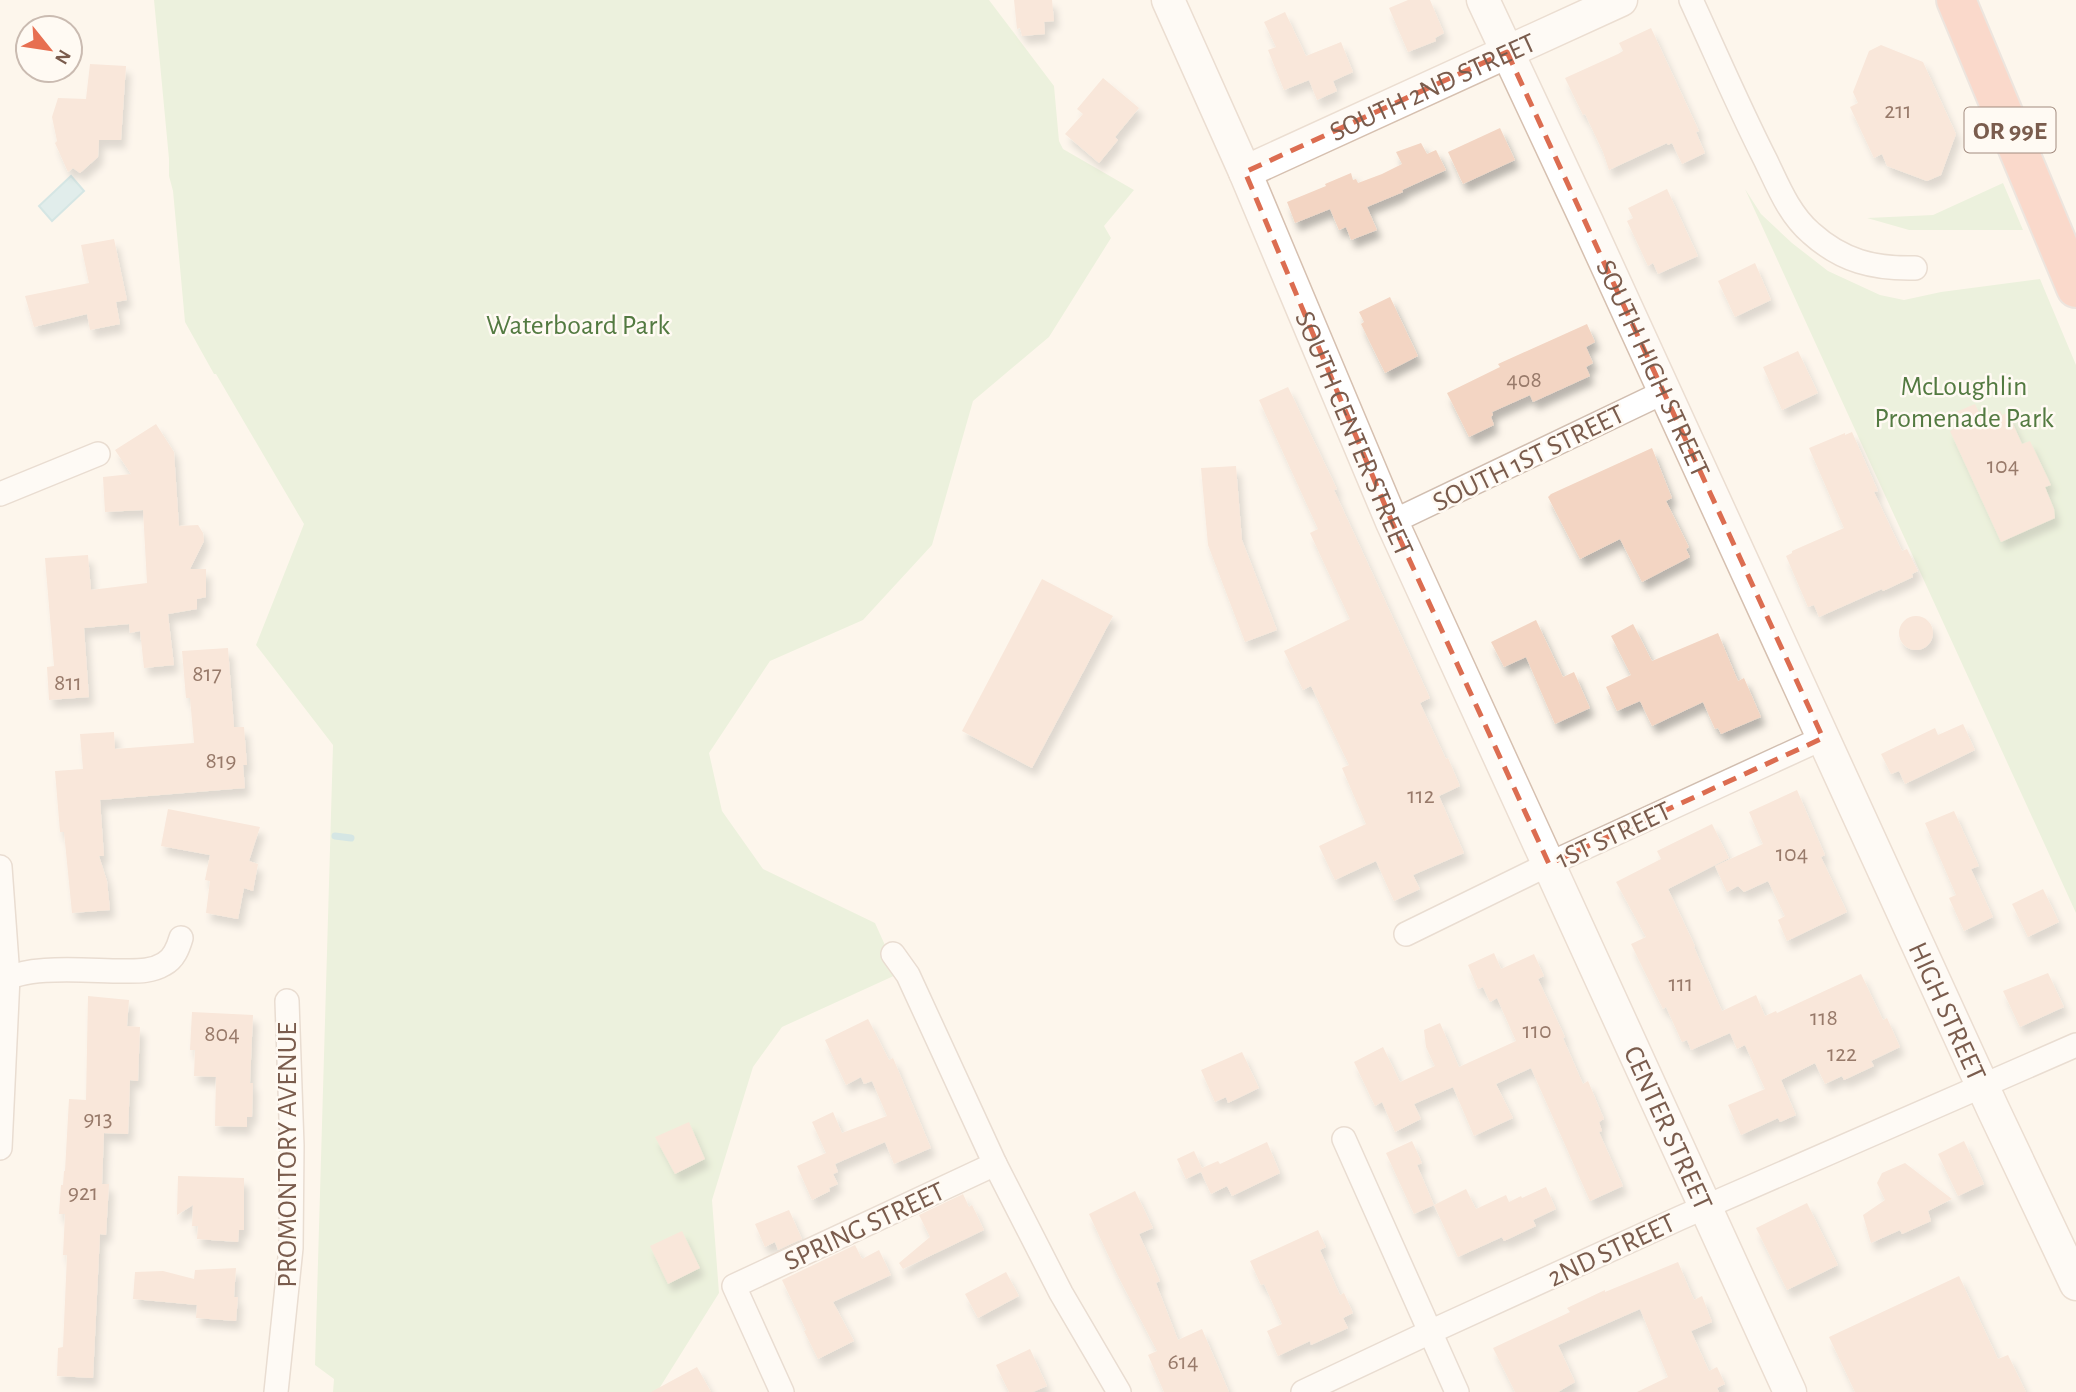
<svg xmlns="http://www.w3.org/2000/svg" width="2076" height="1392" viewBox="0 0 2076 1392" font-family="'Alegreya Sans',sans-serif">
	<defs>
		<filter id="shadow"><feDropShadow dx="4.5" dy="8" stdDeviation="3.5" flood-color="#0004"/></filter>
	</defs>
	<rect width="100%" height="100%" fill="#fdf6ec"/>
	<!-- green -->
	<g fill="#d8ecc9">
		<polygon points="154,0 989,0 1054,86 1059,141 1063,149 1134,190 1104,226 1111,238 1049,337 973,401 932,545 863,620 770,661 709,753 722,811 763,869 875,923 898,974 782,1027 753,1067 712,1200 719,1293 657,1392 333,1392 334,1379 315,1365 333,745 256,645 304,524 216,374 214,374 185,322 173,191 169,176 169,159"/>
		<polygon points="2003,183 2023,230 1909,230 1867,218 1933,215"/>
		<polygon points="1745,189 1761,214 1792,243 1828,271 1880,295 1904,300 1941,292 2040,279 2076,365 2076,913"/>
	</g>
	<!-- water -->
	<polygon fill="#bfe3e8" stroke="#a5d3da" stroke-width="2" points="71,176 84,191 52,221 39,206"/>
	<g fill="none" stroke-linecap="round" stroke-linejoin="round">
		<!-- stream -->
		<polyline stroke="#a5d3da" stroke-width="7" points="335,836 351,838"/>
	</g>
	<!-- building -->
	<g fill="#f3d5c3" filter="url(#shadow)">
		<polygon points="1014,0 1052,0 1054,21 1044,22 1045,34 1022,36 1020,28 1017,29"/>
		<polygon points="1408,0 1430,0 1444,33 1435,38 1436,41 1408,52 1389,8"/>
		<polygon points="1285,12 1306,56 1341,42 1353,72 1333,81 1337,91 1317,100 1309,80 1284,90 1268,50 1276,47 1264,22"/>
		<polygon points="1651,28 1699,131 1696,132 1705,153 1682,164 1672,143 1668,145 1667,143 1609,170 1603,152 1585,114 1583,115 1565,78 1618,54 1623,51 1619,43"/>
		<polygon points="1881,45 1923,62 1956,134 1941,175 1927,181 1887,166 1882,154 1874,158 1850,107 1858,103 1853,92 1869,51"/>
		<polygon points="90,64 126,66 121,140 99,140 98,157 80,173 73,168 68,172 55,143 57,141 52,117 58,98 86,99"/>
		<polygon points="1103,78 1139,108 1115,137 1118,140 1099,163 1065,134 1083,114 1077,109"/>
		<polygon points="1500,128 1515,160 1463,184 1448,152"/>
		<polygon points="1421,143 1427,154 1436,150 1446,170 1402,190 1403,192 1367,207 1377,230 1351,240 1346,227 1339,230 1330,209 1295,223 1287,202 1326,186 1325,184 1351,173 1353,180 1356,179 1358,183 1382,174 1402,164 1396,152"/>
		<polygon points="1667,189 1698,256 1658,274 1653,263 1648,266 1627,221 1633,218 1628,208"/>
		<polygon points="114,239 127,300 116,302 120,324 90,330 87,314 34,327 25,296 89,283 81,245"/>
		<polygon points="1755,263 1771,300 1735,317 1718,281"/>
		<polygon points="1390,297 1418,356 1385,373 1361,324 1364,322 1359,312"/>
		<polygon points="1587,324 1595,342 1586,347 1593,363 1586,367 1590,376 1533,402 1530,395 1492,412 1493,415 1491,417 1494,425 1469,437 1447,393 1500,367 1498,364"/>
		<polygon points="1798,351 1818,393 1782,410 1763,367"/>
		<polygon points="1288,387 1337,489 1334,490 1430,698 1420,703 1446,759 1448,758 1460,786 1439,796 1464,853 1413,875 1420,889 1394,901 1376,861 1335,880 1319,846 1366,824 1342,768 1349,765 1311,686 1303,690 1284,651 1350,619 1310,533 1318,529 1259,400"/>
		<polygon points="1975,404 1982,419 2000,411 2002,415 2008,413 2022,444 2030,441 2051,485 2045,487 2054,509 2055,518 2001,542 1950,431 1962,425 1956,412"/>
		<polygon points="156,424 174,452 179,526 198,525 203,533 204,541 190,569 206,569 206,597 197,599 197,609 168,614 174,665 144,668 140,631 130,633 129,624 84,628 89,697 49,700 47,667 54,666 45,558 88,555 91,590 147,583 143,510 105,512 103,477 131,474 115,450"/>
		<polygon points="1852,432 1878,491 1874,492 1902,551 1907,549 1918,571 1912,574 1913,577 1883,591 1882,589 1819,617 1814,605 1808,607 1786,556 1792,553 1792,551 1844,528 1809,448 1845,433 1845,435"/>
		<polygon points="1652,448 1672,498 1666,501 1689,547 1686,549 1690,557 1642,582 1620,539 1580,559 1548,497 1551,494"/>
		<polygon points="1236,466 1242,540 1277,630 1245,642 1208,545 1201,468"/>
		<polygon points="1042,579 1113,616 1032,768 962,731"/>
		<circle cx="1916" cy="633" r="17"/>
		<polygon points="1536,620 1563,677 1574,672 1590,708 1555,724 1526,657 1504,667 1491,642"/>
		<polygon points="1633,624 1652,661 1718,633 1738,681 1744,678 1761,717 1721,734 1718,728 1715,729 1703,702 1652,726 1640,701 1617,711 1606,687 1631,675 1611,636"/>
		<polygon points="228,648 234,727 244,727 247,765 243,765 245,788 100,800 104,856 99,856 107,881 110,910 72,913 64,832 60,832 55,771 83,769 80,734 114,732 115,749 194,743 190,698 186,698 182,651"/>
		<polygon points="1963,724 1975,750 1905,784 1899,771 1891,774 1881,754 1935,728 1938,735"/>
		<polygon points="1797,790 1825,855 1821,857 1847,912 1787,941 1778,920 1785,916 1768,881 1744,892 1738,886 1727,892 1715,866 1763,844 1749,812"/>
		<polygon points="168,809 260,827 249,861 258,864 253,891 244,888 238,919 206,913 210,881 205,880 210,855 161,846"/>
		<polygon points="1954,811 1979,866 1971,869 1993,917 1964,931 1949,898 1956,895 1925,823"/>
		<polygon points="1712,824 1729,858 1668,889 1695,946 1694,947 1722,1011 1756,995 1765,1016 1776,1011 1777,1013 1861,974 1883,1020 1887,1018 1900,1047 1871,1061 1874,1066 1844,1080 1842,1076 1825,1084 1815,1063 1781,1080 1796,1115 1780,1122 1778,1118 1741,1135 1728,1105 1765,1089 1745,1045 1737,1049 1730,1033 1691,1050 1687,1040 1682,1042 1666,1007 1663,1009 1631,944 1646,937 1616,882 1661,859 1657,851"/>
		<polygon points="2043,889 2059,922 2028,937 2012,904"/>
		<polygon points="1494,953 1501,969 1534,954 1544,976 1538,979 1565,1037 1563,1038 1583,1084 1588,1081 1604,1119 1599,1122 1602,1131 1599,1132 1623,1186 1590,1201 1531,1068 1496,1084 1513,1118 1474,1136 1453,1087 1414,1104 1421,1119 1395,1132 1382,1102 1375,1106 1354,1062 1383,1047 1400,1082 1435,1066 1426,1047 1424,1030 1440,1023 1459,1067 1516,1041 1497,998 1490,1002 1483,987 1478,989 1468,965"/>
		<polygon points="2048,973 2064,1007 2020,1027 2003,991"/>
		<polygon points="88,996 129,1000 127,1026 140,1027 138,1081 130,1080 128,1134 104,1133 102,1184 109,1184 106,1235 100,1234 93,1378 57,1376 58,1348 63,1347 67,1255 63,1255 65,1214 59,1214 61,1185 63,1185 64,1171 65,1171 69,1099 86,1100"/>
		<polygon points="192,1012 253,1015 250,1083 253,1083 252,1117 247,1117 247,1127 215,1126 216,1077 194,1076 195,1050 190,1050"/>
		<polygon points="868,1019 889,1060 893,1058 931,1148 894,1164 885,1142 835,1164 838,1172 833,1174 838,1184 829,1188 830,1191 812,1200 797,1166 826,1153 812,1122 833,1112 842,1133 887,1116 872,1081 864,1084 861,1077 846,1085 825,1040"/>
		<polygon points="1242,1052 1259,1088 1228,1103 1226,1097 1215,1102 1201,1070"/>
		<polygon points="689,1122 705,1159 675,1174 655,1137"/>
		<polygon points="1412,1141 1422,1163 1417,1165 1434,1205 1414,1214 1386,1153"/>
		<polygon points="1964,1141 1984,1184 1958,1196 1938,1154"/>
		<polygon points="1267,1142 1280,1173 1232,1196 1227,1186 1211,1194 1201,1172 1186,1179 1177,1159 1194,1151 1202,1168 1218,1161 1220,1164"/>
		<polygon points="1905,1163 1952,1199 1928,1211 1931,1221 1902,1234 1900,1230 1871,1243 1863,1215 1885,1200 1877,1183 1882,1173"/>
		<polygon points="178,1176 244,1178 244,1230 239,1230 238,1242 197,1239 198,1226 192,1226 193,1205 177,1215"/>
		<polygon points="1546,1187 1556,1209 1533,1220 1536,1226 1504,1241 1502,1237 1458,1257 1434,1205 1466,1189 1476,1209 1506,1195 1509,1202 1521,1196 1522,1198"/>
		<polygon points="1135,1191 1153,1228 1139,1234 1160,1281 1156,1283 1178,1340 1202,1329 1229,1392 1164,1392 1148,1355 1157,1351 1118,1276 1089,1214"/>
		<polygon points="963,1194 969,1207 972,1205 984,1230 903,1269 899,1263 930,1237 919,1215"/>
		<polygon points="1807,1203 1838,1265 1787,1290 1756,1228"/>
		<polygon points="789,1210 802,1239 778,1250 775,1242 765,1247 755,1224"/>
		<polygon points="1318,1230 1326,1247 1320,1250 1340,1295 1344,1293 1353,1313 1343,1318 1348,1328 1311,1345 1310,1341 1278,1356 1267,1331 1282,1324 1264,1284 1261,1285 1250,1261"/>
		<polygon points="682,1231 700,1268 668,1284 650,1246"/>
		<polygon points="855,1245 862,1259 879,1250 891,1275 833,1302 854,1341 818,1359 804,1331 806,1330 782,1280"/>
		<polygon points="1678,1262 1694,1300 1702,1296 1712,1322 1691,1331 1709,1371 1717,1367 1725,1384 1717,1388 1719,1392 1637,1392 1668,1377 1640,1309 1558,1345 1575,1382 1558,1392 1515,1392 1493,1348 1570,1312 1567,1308 1605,1290 1605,1292"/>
		<polygon points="236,1268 234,1297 238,1297 236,1321 196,1318 197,1305 133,1299 135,1272 163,1271 194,1279 195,1270"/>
		<polygon points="1006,1272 1019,1296 978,1318 965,1294"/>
		<polygon points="1959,1276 1998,1359 2008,1355 2026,1392 1855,1392 1829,1337"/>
		<polygon points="1030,1349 1047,1386 1033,1392 1009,1392 996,1365"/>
		<polygon points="697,1367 711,1392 651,1392"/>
	</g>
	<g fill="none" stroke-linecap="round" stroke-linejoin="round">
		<!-- street casing -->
		<g stroke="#d1beb0" stroke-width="26">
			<g id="street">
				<path d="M1691,0C1716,54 1739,108 1766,161C1778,186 1789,214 1811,233C1842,261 1874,269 1915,268"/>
				<polyline points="0,494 98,454"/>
				<polyline points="1392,522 1664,392"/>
				<polyline points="0,867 8,977 0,1148"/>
				<polyline points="1406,934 1549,864 1823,738"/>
				<polyline points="893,954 908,975 995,1164 1061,1293 1119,1392"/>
				<path d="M0,982C28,964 88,971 122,971C137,971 151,972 164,964C174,959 178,948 181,938"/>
				<polyline points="1344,1139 1457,1392"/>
				<polyline points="276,1392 291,1248 292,1146 287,1001"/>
				<polyline points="782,1392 734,1286 995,1164"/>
				<polyline points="1303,1392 1430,1332 1680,1218 2076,1045"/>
			</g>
		</g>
		<!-- secondary casing -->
		<g stroke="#d6c0b0" stroke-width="35">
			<g id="secondary">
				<path id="s1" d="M1168,0L1245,172L1392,522L1790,1392"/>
				<path id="s2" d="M1483,0L1587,222L1993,1109L2076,1284"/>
				<path id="s3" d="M1245,172L1621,0"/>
			</g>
		</g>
		<!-- highway casing -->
		<g stroke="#dad1cd" stroke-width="42">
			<polyline id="highway" points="1956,0 2076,288"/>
		</g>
		<!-- street -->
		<use href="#street" stroke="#fff" stroke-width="23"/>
		<!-- secondary -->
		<use href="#secondary" stroke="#fff" stroke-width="32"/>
		<!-- highway -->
		<use href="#highway" stroke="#f7b7a3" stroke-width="38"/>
	</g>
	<!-- marked area -->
	<path d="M0 0H2076V1392H0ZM1507,52L1823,738L1549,864L1392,522L1245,172Z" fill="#fdf6ec" fill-opacity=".55" fill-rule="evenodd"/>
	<path fill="none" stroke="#dc6d51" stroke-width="5" stroke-dasharray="14 9" stroke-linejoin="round" d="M1507,52L1823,738L1549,864L1392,522L1245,172Z"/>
	<g text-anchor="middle" stroke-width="5" stroke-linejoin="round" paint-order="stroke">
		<!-- number labels -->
		<g font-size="24" fill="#987a6a">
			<text x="1898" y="118">211</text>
			<text x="1524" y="387">408</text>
			<text x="2003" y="473">104</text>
			<text x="207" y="681">817</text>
			<text x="68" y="690">811</text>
			<text x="221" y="768">819</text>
			<text x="1421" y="803">112</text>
			<text x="1792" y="861">104</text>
			<text x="1681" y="991">111</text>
			<text x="1824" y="1025">118</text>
			<text x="1537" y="1038">110</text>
			<text x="222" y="1041">804</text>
			<text x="1842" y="1061">122</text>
			<text x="98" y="1126">913</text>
			<text x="83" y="1200">921</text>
			<text x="1183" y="1369">614</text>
		</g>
		<!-- shield labels -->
		<rect fill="#fffaf3" stroke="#a28b7f" stroke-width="2" x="1964.5" y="107.5" width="91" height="45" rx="5"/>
		<g font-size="26" font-weight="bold" fill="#7a5c4d">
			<text x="2010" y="139">OR 99E</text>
		</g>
		<!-- street labels -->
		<g font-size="28" fill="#7a5c4d" stroke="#fffaf3">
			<text dy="10" stroke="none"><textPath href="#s3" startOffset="206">SOUTH 2ND STREET</textPath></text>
			<text dy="10" stroke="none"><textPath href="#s2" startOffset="406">SOUTH HIGH STREET</textPath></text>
			<text dy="10" stroke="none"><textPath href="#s1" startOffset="472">SOUTH CENTER STREET</textPath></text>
			<text transform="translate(1528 457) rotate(-26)" y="10">SOUTH 1ST STREET</text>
			<text transform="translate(1613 834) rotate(-25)" y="10">1ST STREET</text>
			<text dy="10" stroke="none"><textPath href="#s2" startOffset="1113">HIGH STREET</textPath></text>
			<text dy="10" stroke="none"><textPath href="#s1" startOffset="1234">CENTER STREET</textPath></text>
			<text transform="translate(286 1155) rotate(-90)" y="10">PROMONTORY AVENUE</text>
			<text transform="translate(864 1225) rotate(-25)" y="10">SPRING STREET</text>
			<text transform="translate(1611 1249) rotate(-25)" y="10">2ND STREET</text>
		</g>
		<!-- park labels -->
		<g font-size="28" fill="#537a41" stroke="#fffaf3">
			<text x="578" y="334">Waterboard Park</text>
			<text x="1964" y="395">McLoughlin<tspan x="1964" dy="32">Promenade Park</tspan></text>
		</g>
	</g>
	<!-- north arrow -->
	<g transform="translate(49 49) rotate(120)"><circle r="33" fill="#fffaf3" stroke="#cabbb1" stroke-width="2"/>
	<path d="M0-5L12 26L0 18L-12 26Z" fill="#e76f51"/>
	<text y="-10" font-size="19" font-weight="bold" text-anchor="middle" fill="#7a5c4d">N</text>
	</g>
</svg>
